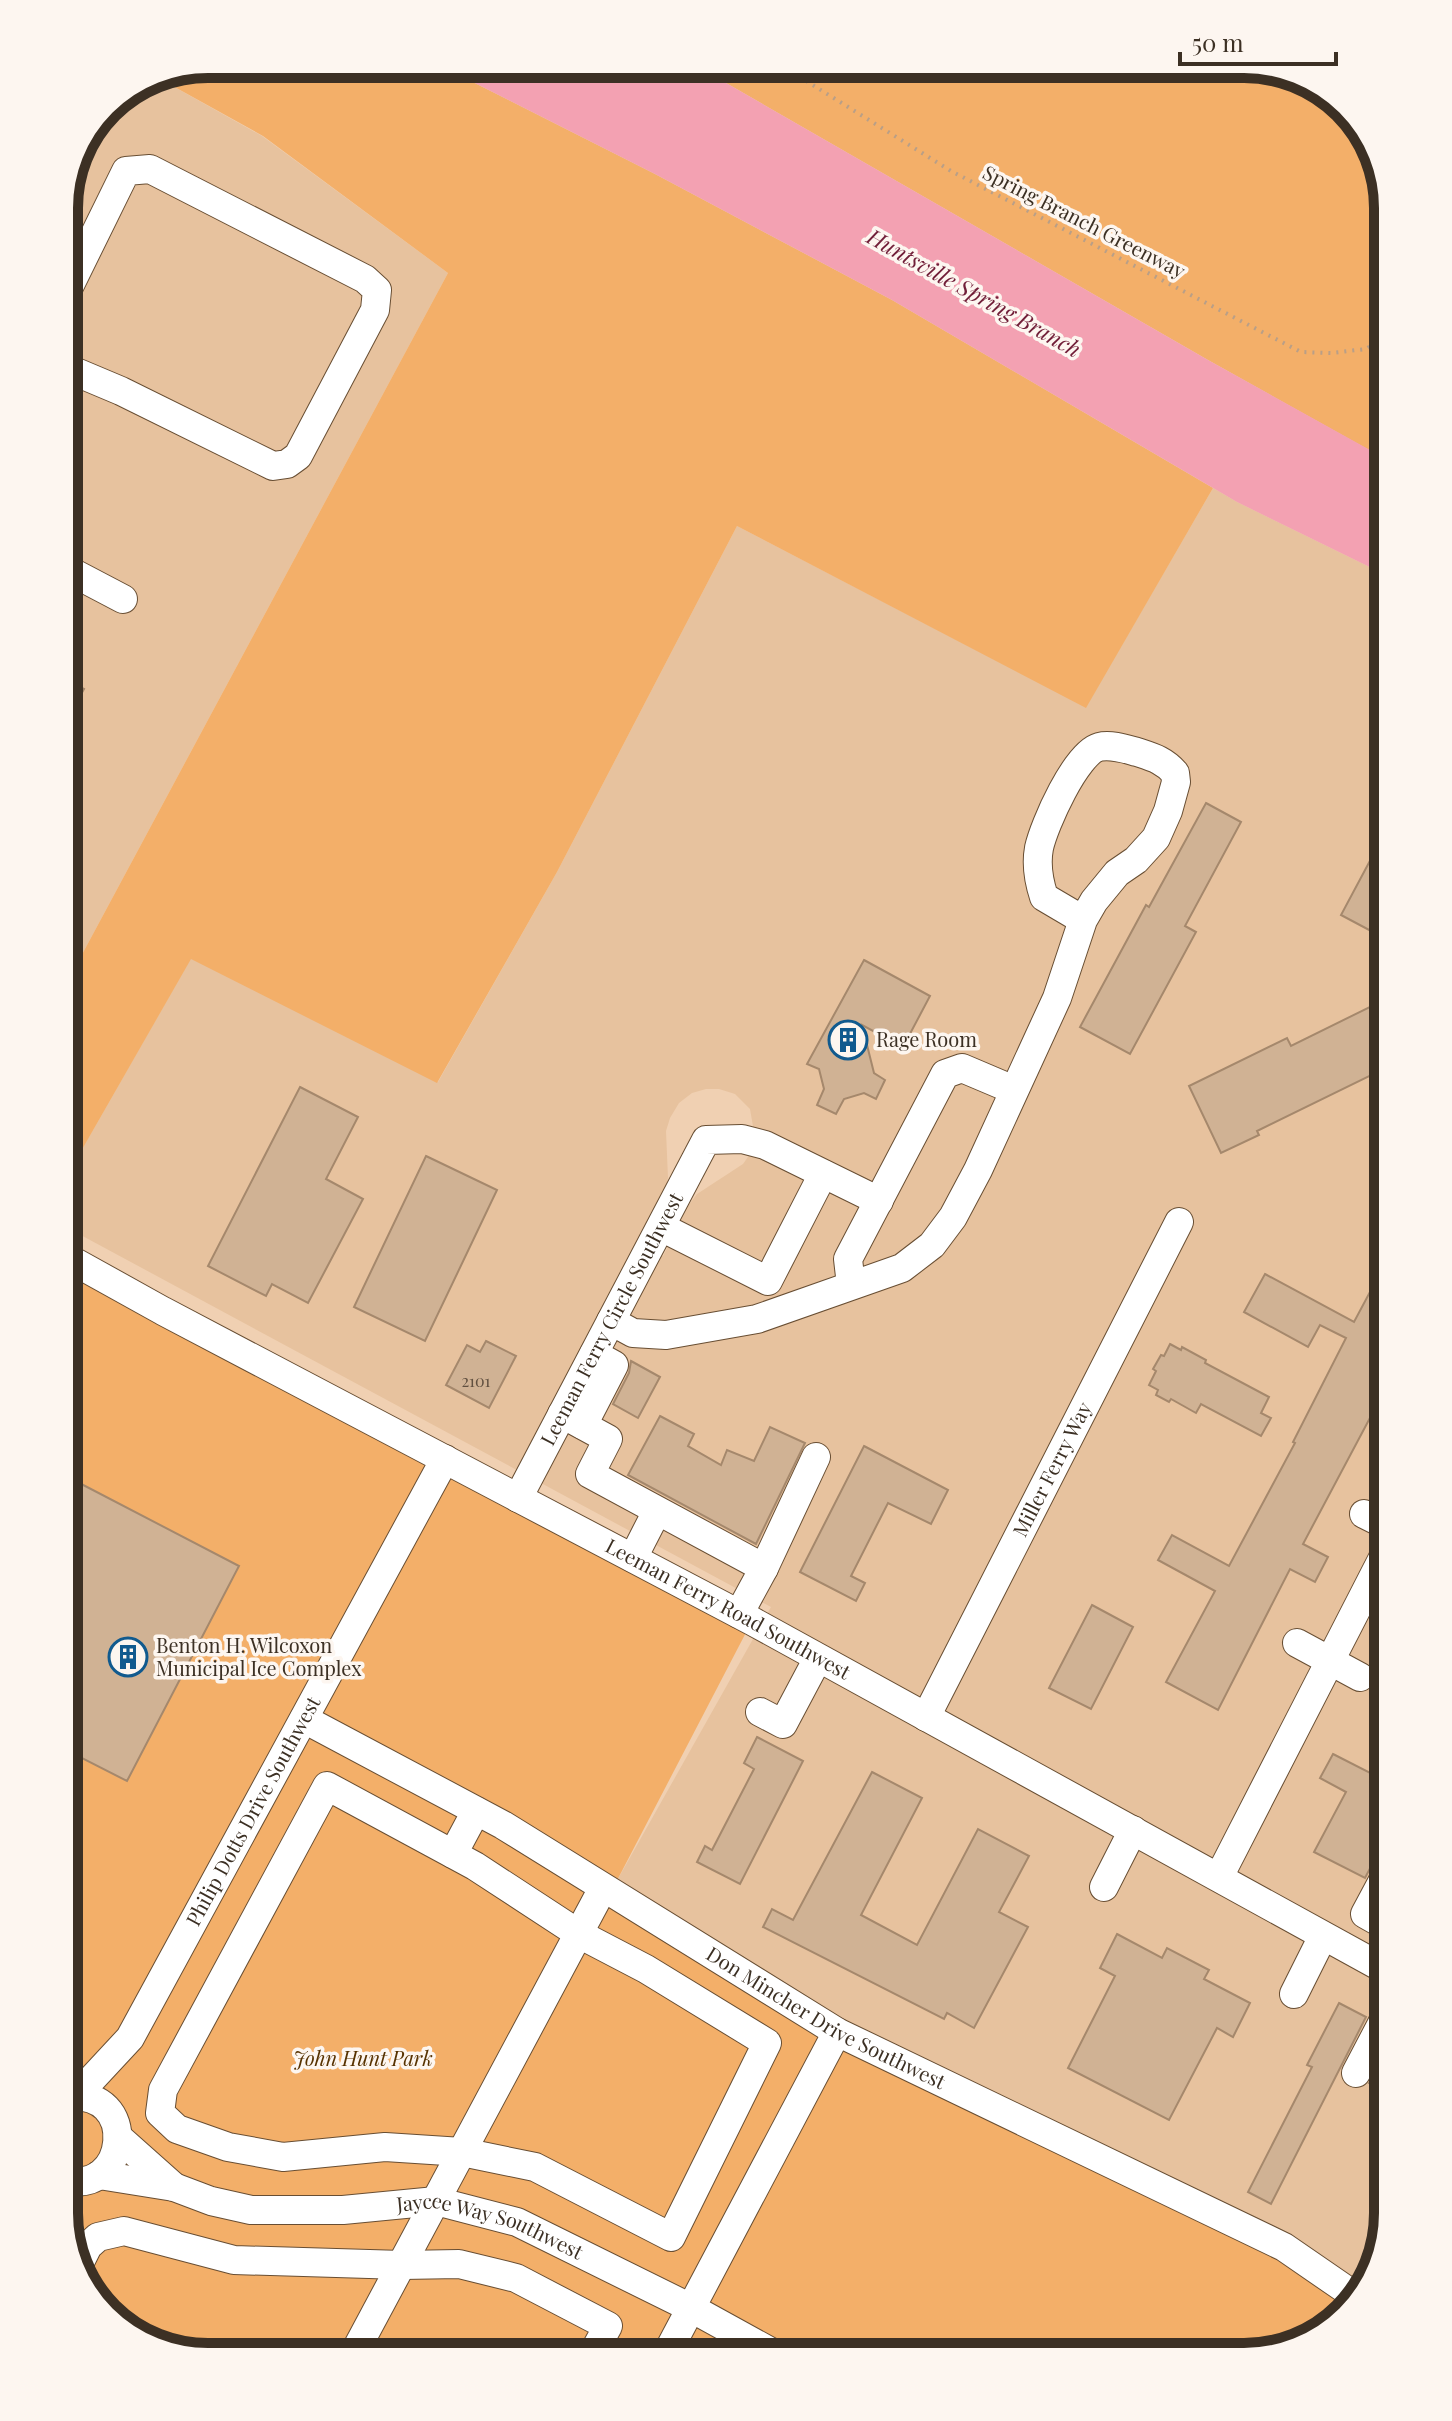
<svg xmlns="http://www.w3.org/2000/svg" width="1452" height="2421" viewBox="0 0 1452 2421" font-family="'Playfair Display',serif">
	<rect width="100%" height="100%" fill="#f0d0b2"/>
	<!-- built -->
	<g fill="#e7c29e" fill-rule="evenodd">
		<polygon points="153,75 262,136 448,273 64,988 64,199 106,106"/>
		<path d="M1213,488L1237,502L1388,576V2214L1364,2293L837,2032L610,1893L771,1607L64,1226V1181L191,958L438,1082L557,872L737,526L1086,707ZM706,1089H719L735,1094L750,1109L755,1138L752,1151L743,1164L697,1194L688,1206L663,1256L640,1245L663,1200L668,1178L666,1131L670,1118L679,1103L692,1093Z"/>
	</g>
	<!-- green -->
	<g fill="#f3af69">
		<polygon points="208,64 437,64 655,174 892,300 1213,488 1086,708 737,526 557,872 437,1083 191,959 64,1181 64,988 448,273 263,136 153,75"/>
		<polygon points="693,64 1254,64 1325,88 1373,145 1388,208 1388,436 1378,455 1208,360"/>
		<polygon points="64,1254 752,1621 611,1892 837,2032 1284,2247 1355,2300 1307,2342 1244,2357 199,2357 128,2333 79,2276 64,2213"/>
	</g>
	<!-- water -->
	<polygon fill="#f3a1b2" points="437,64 693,64 1208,360 1388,460 1388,576 1237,502 892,300 655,174"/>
	<!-- building -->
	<g fill="#d0b294" stroke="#a5886c" stroke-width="2">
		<polygon points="64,679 84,689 64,726"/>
		<polygon points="1206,803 1241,822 1185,926 1196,932 1130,1054 1080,1027 1146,905 1149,907"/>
		<polygon points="1388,827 1388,940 1341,915"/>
		<polygon points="864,960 930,996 903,1047 862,1025 874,1073 885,1080 876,1099 864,1093 844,1099 836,1114 817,1105 824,1089 819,1069 807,1064"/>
		<polygon points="1388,998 1388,1067 1257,1131 1259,1135 1221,1153 1189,1086 1287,1038 1291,1046"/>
		<polygon points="300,1087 358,1117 326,1179 363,1199 308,1303 272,1284 266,1296 208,1266"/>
		<polygon points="426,1156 497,1190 425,1341 354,1307"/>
		<polygon points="1265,1274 1354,1322 1371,1290 1388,1299 1388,1384 1303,1544 1328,1557 1315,1582 1290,1569 1218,1710 1166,1682 1215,1591 1158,1560 1172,1535 1229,1566 1295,1443 1293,1442 1346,1338 1320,1325 1308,1347 1244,1312"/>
		<polygon points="486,1341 516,1356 489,1408 446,1385 467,1345 480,1352"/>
		<polygon points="1170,1344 1181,1350 1182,1347 1206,1360 1205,1363 1269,1397 1261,1413 1271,1418 1261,1436 1201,1404 1196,1413 1171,1399 1169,1402 1156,1395 1158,1390 1149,1385 1156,1371 1153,1369 1161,1355 1164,1356"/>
		<polygon points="631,1361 660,1377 638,1418 613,1404 629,1373"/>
		<polygon points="660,1416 694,1434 688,1446 721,1465 727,1450 754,1461 770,1427 805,1443 756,1544 628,1475"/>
		<polygon points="864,1446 948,1490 931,1524 888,1503 851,1576 865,1583 856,1601 800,1572"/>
		<polygon points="64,1475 239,1566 127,1781 64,1749"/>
		<polygon points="1092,1605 1133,1627 1091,1709 1049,1688"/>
		<polygon points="757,1737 803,1761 740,1884 697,1862 705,1846 712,1850 754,1769 744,1763"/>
		<polygon points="1333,1754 1388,1782 1388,1834 1365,1878 1314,1852 1346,1792 1320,1778"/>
		<polygon points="872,1772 922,1798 861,1915 917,1945 978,1829 1029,1856 999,1912 1028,1927 974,2028 947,2013 944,2019 763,1927 772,1909 793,1920"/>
		<polygon points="1117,1934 1162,1958 1167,1948 1209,1970 1204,1979 1250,2003 1233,2037 1217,2028 1169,2120 1068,2068 1115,1976 1100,1968"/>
		<polygon points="1339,2003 1366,2017 1271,2204 1248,2192 1312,2067 1307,2065"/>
		<polygon points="1388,2049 1388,2093 1369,2083"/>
	</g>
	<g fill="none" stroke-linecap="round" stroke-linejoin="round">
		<!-- minor casing -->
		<g stroke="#684e33" stroke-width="30">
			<g id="minor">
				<polyline points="64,367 121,391 273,466 287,464 298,456 375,310 377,290 365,279 150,169 126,171 64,297"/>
				<polyline points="64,568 123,599"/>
				<polyline points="661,1227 768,1281 823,1174"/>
				<path id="s1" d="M64,1256L163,1311L752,1621L1388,1971"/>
				<polyline points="851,1285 848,1259 945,1074 962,1068 1014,1090"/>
				<path d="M611,1321L633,1333L666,1335L757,1319L902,1268L932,1245L953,1217L978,1170L1057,998L1083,920L1094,901L1117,873L1136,860L1156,838L1168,811L1176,782L1175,773C1164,760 1152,757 1137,752C1126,749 1111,744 1099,747C1076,753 1044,825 1039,848C1036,864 1039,882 1044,897L1083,920"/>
				<polyline points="562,1414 608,1439 590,1474 764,1568"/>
				<polyline points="583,1425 614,1365 594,1354"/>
				<path id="s2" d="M518,1498L706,1140L742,1139L765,1145L879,1201"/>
				<polyline points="1364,1514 1388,1526"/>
				<polyline points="633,1558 657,1511"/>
				<polyline points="739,1614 764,1568 816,1457"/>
				<polyline points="1297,1643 1360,1677"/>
				<polyline points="760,1712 783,1724 818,1658"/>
				<path id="s3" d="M926,1717L1179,1222"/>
				<path id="s4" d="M304,1719L503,1825L837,2032L1284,2247L1345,2289L1355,2300"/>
				<polygon points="327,1786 475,1866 579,1934 646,1969 767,2043 671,2237 535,2167 462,2152 385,2147 283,2157 228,2147 177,2129 160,2113 163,2090"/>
				<polyline points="453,1854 476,1811"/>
				<polyline points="1219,1877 1388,1548"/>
				<polyline points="1104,1887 1133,1830"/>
				<polyline points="1388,1927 1365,1914 1388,1871"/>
				<polyline points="1294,1994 1323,1936"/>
				<polyline points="1356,2073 1388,2012"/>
				<path id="s5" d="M77,2095L130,2038L445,1459"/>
				<polyline points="119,2138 174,2187"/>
				<path id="s6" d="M99,2175L174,2187L211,2201L251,2210H343L436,2201L517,2222L691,2308L780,2357"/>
				<path d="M64,2179C127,2199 143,2086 64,2097"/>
				<polyline points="77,2268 88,2246 98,2237 124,2231 234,2260 402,2265 459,2264 516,2278 608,2326 591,2357"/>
				<polyline points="352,2357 603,1888"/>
				<polyline points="665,2357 837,2032"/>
			</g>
		</g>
		<!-- path -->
		<polyline stroke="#b99f87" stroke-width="4" stroke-dasharray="2 6" stroke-linecap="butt" points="779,64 951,171 1301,352 1331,353 1366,349 1388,334"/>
		<!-- minor -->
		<use href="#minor" stroke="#fff" stroke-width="28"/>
	</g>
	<!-- icons -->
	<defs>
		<g id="building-ring" transform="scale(2)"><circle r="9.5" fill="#fdf6f0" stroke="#115a8e" stroke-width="1.5"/><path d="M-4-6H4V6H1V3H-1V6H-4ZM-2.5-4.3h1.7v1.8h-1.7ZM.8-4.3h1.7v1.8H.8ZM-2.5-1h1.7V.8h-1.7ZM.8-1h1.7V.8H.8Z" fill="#115a8e"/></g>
	</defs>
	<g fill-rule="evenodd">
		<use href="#building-ring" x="848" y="1040"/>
		<use href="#building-ring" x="128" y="1657"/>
	</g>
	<g text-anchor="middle" stroke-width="7" stroke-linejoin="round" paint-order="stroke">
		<!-- number labels -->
		<g font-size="16" fill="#615040">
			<text x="476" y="1387">2101</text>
		</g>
		<!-- street labels -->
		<g font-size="20" fill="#3c3024" stroke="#fdf6f0">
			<text transform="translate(1084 222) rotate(27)" y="7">Spring Branch Greenway</text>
			<text dy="7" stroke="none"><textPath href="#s2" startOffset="202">Leeman Ferry Circle Southwest</textPath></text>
			<text dy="7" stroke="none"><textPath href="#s3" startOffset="278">Miller Ferry Way</textPath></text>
			<text dy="7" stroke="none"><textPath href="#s1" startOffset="752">Leeman Ferry Road Southwest</textPath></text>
			<text dy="7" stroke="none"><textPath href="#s5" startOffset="336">Philip Dotts Drive Southwest</textPath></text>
			<text dy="7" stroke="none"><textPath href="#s4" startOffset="602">Don Mincher Drive Southwest</textPath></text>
			<text dy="7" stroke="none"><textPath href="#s6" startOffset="400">Jaycee Way Southwest</textPath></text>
		</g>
		<!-- poi labels -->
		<g font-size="20" fill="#3c3024" stroke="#fdf6f0" text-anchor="start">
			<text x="876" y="1047">Rage Room</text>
			<text x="156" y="1653">Benton H. Wilcoxon<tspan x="156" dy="23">Municipal Ice Complex</tspan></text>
		</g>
		<!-- park labels -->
		<g font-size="20" font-style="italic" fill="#573200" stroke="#fdf6f0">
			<text x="363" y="2066">John Hunt Park</text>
		</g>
		<!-- water labels -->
		<g font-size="22" font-style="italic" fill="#711e38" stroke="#fdf6f0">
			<text transform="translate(974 293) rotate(29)" y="8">Huntsville Spring Branch</text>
		</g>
	</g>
	<!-- crop -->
	<path d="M0 0H1452V2421H0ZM208 78H1244A130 130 0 0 1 1374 208V2213A130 130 0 0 1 1244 2343H208A130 130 0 0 1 78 2213V208A130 130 0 0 1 208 78Z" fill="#fdf6f0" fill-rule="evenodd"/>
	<path fill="none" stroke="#3c3024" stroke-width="10" d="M208 78H1244A130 130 0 0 1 1374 208V2213A130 130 0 0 1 1244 2343H208A130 130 0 0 1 78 2213V208A130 130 0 0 1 208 78Z"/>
	<!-- scale -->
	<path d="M1180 52v12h156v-12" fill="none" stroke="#3c3024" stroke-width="4"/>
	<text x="1192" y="52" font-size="24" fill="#3c3024" stroke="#fdf6f0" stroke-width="6" paint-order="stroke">50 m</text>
</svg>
